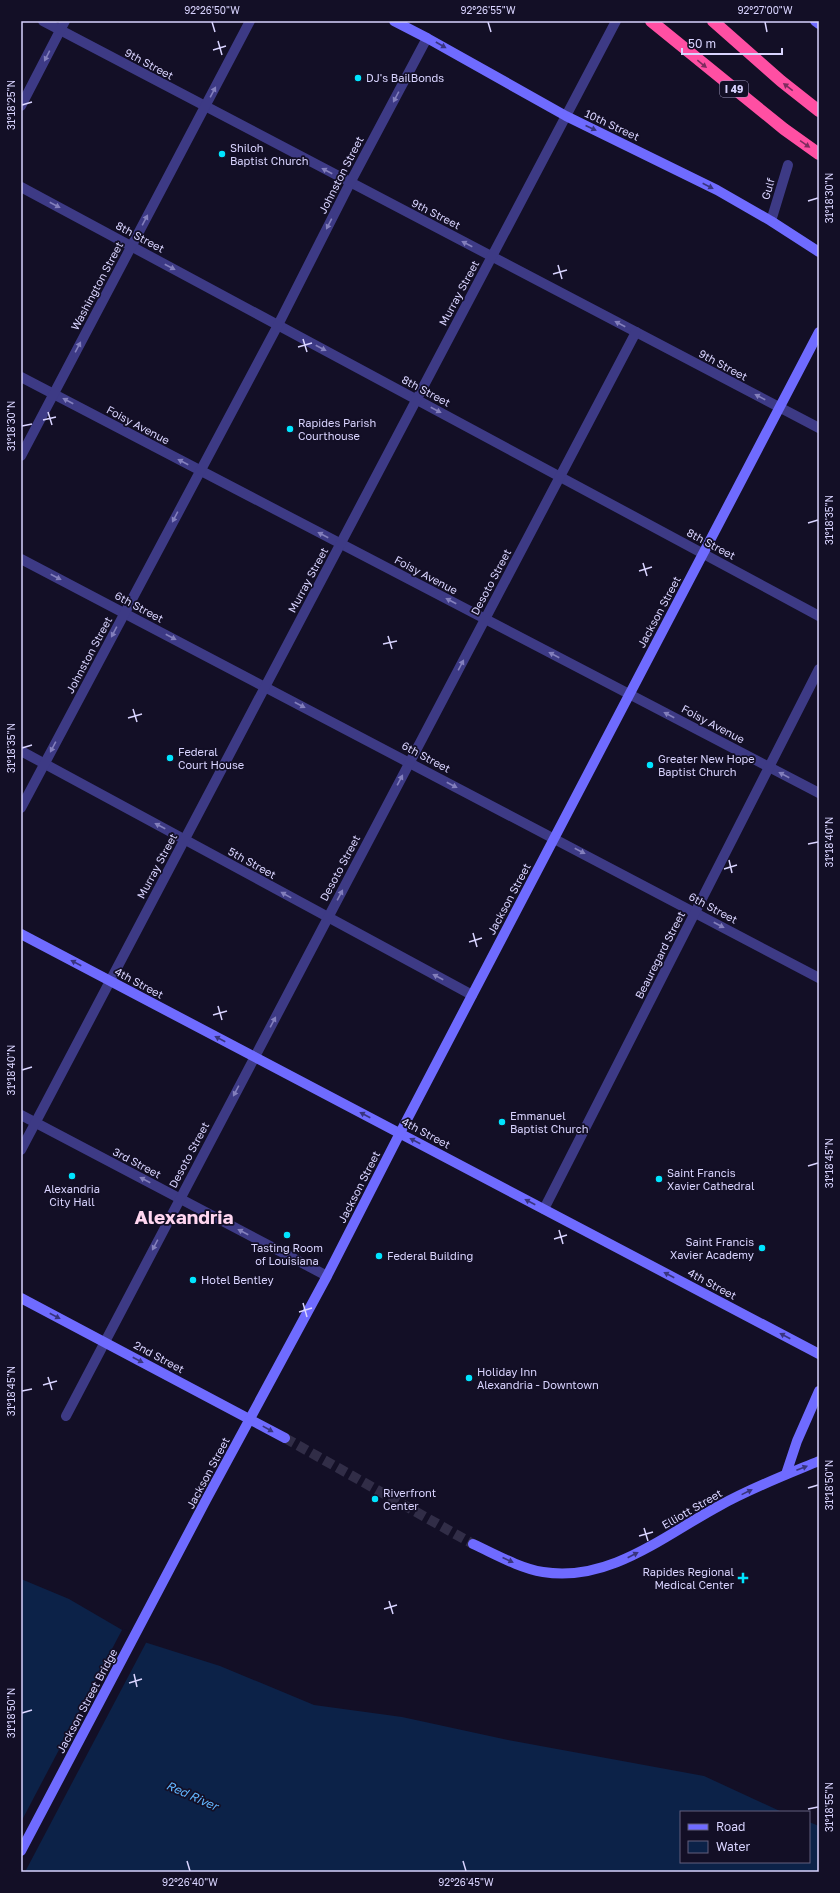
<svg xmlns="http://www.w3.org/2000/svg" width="840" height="1893" viewBox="0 0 840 1893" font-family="'Golos Text',sans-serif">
	<rect width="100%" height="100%" fill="#130f26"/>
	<!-- water -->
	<polygon fill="#0c2248" points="21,1579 69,1599 141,1641 220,1666 314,1705 402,1717 508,1740 704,1776 782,1812 681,1812 681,1862 809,1862 809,1822 819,1826 819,1872 21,1872"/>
	<!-- pier -->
	<polygon fill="#130f26" points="123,1628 147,1641 25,1872 21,1872 21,1822"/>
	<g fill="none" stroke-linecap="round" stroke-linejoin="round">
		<!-- secondary-tunnel -->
		<polyline stroke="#312d47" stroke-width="10" stroke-dasharray="10 5" stroke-linecap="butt" points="285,1438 473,1544"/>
		<!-- minor -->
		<g stroke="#3d3a85" stroke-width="10">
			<polyline points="43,21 819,428"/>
			<polyline points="21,106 65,21"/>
			<polyline points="21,187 819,616"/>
			<polyline points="771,221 788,165"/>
			<polyline points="21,377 819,793"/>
			<polyline points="21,456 250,21"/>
			<polyline points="21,559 819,978"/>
			<polyline points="21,751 472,995"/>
			<polyline points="21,808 278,325 350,183 427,38"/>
			<polyline points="21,1115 327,1276"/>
			<polyline points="21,1150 616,21"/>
			<polyline points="544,1209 819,669"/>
			<polyline points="66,1416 636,332"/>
		</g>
		<!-- secondary -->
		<g stroke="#6f6bff" stroke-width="10">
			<polyline points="394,21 427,38 566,116 717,190 771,221 819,252"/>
			<polyline points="815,21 819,24"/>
			<polyline points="21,934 819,1354"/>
			<polyline points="21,1298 285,1438"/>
			<polyline points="786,1474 797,1441 819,1391"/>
			<path d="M473,1544C495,1554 519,1568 543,1572C609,1583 665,1535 719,1506C751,1488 785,1475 819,1461"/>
			<polyline points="21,1851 206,1500 327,1276 400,1133 819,332"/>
		</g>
		<!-- motorway -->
		<g stroke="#ff4fa3" stroke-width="12">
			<polyline points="651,21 784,129 819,154"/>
			<polyline points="713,21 781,81 819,111"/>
		</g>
	</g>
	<!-- one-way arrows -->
	<defs><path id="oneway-solid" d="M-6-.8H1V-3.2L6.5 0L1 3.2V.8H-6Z"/></defs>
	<g fill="#38347d">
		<use href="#oneway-solid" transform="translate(441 45) rotate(30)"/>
		<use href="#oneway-solid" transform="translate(591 128) rotate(25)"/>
		<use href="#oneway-solid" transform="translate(708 186) rotate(27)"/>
		<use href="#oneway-solid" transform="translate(76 963) rotate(-152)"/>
		<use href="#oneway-solid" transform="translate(220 1039) rotate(-152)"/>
		<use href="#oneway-solid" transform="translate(365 1115) rotate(-152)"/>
		<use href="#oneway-solid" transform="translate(415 1141) rotate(-152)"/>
		<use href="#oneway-solid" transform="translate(530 1202) rotate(-152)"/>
		<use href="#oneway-solid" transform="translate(669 1275) rotate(-152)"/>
		<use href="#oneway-solid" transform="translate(55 1316) rotate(28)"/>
		<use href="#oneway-solid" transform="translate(785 1336) rotate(-152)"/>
		<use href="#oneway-solid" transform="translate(138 1360) rotate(28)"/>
		<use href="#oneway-solid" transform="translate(268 1429) rotate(29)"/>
		<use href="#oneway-solid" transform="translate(802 1468) rotate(-21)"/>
		<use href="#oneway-solid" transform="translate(747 1492) rotate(-26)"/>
		<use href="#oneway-solid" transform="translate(633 1555) rotate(-27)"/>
		<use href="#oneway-solid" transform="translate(508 1560) rotate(25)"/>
	</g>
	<g fill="#837fbc">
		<use href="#oneway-solid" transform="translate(47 56) rotate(117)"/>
		<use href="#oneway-solid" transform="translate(213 92) rotate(-62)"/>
		<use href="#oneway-solid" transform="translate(396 97) rotate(118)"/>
		<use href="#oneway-solid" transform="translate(327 171) rotate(-152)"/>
		<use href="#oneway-solid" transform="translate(55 205) rotate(28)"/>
		<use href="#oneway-solid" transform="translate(145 220) rotate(-62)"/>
		<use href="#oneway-solid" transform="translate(329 224) rotate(117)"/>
		<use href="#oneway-solid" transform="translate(467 244) rotate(-153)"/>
		<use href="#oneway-solid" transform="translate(170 267) rotate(28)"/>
		<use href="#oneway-solid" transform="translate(620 324) rotate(-152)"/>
		<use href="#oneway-solid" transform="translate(78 347) rotate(-62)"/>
		<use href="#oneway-solid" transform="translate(321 348) rotate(28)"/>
		<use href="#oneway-solid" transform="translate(760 397) rotate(-152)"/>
		<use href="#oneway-solid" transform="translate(68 401) rotate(-152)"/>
		<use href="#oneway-solid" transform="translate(436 410) rotate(28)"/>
		<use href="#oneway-solid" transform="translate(183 462) rotate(-152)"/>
		<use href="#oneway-solid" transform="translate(175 517) rotate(118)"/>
		<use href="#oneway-solid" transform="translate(323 535) rotate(-152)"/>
		<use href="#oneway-solid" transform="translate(56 577) rotate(28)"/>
		<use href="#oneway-solid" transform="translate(451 601) rotate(-152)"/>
		<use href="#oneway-solid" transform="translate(114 632) rotate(118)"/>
		<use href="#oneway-solid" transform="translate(171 637) rotate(28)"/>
		<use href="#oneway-solid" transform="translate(554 655) rotate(-152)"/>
		<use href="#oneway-solid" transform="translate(461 665) rotate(-62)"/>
		<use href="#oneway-solid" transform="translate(300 705) rotate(28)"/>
		<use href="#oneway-solid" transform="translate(669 715) rotate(-152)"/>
		<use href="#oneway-solid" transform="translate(53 747) rotate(118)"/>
		<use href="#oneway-solid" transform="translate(784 775) rotate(-152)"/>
		<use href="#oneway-solid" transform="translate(400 780) rotate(-62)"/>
		<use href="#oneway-solid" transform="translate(452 785) rotate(28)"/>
		<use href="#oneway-solid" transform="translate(160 826) rotate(-152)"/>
		<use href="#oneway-solid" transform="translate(580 851) rotate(28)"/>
		<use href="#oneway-solid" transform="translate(286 895) rotate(-151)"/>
		<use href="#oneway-solid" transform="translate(340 895) rotate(-62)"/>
		<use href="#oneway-solid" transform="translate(719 925) rotate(28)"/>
		<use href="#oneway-solid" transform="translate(438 977) rotate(-152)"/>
		<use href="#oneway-solid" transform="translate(273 1022) rotate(-62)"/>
		<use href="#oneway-solid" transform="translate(236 1091) rotate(118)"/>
		<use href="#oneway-solid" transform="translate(145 1180) rotate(-152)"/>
		<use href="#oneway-solid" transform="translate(243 1232) rotate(-152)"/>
		<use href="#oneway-solid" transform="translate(155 1245) rotate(118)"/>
	</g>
	<g fill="#7d2c5e">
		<use href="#oneway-solid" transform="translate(702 64) rotate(39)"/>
		<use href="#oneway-solid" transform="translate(788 87) rotate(-142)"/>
		<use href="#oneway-solid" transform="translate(805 144) rotate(35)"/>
	</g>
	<!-- ticks -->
	<path fill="none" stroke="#d9d4ff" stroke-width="1.5" d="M212,22L215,32M488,22L491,32M765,22L767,32M218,41L222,55M213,50L226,46M22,105L32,102M808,201L818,198M558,265L562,279M553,274L567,270M303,339L307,352M298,347L312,343M48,412L52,425M43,420L56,417M22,426L32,424M808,523L818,520M643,563L647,576M639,571L652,567M388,636L392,649M383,644L397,641M133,709L137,722M128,718L142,714M22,748L32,745M808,844L818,842M729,860L732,873M724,869L737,865M473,933L477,947M469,942L482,938M218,1006L222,1020M213,1015L227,1011M22,1070L32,1067M808,1166L818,1163M559,1230L563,1244M554,1239L567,1235M303,1303L307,1317M299,1312L312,1308M48,1377L52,1390M43,1385L57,1381M22,1391L32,1389M808,1488L818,1485M644,1528L648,1541M639,1536L653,1532M389,1601L393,1614M384,1609L397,1605M134,1674L137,1687M129,1683L142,1679M22,1713L32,1710M808,1809L818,1807M187,1861L190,1871M463,1861L466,1871"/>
	<!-- markers -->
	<g fill="#00e5ff" stroke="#130f26" stroke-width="1.5">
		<circle cx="358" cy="78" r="4"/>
		<circle cx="222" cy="154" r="4"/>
		<circle cx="290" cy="429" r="4"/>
		<circle cx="170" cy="758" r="4"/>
		<circle cx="650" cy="765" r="4"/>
		<circle cx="502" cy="1122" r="4"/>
		<circle cx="72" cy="1176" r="4"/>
		<circle cx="659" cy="1179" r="4"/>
		<circle cx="287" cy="1235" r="4"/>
		<circle cx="762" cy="1248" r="4"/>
		<circle cx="379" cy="1256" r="4"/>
		<circle cx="193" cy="1280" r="4"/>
		<circle cx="469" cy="1378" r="4"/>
		<circle cx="375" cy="1499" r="4"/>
		<path d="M741 1572h4v4h4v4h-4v4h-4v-4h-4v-4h4z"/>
	</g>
	<g text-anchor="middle" stroke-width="3.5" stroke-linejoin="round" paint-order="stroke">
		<!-- shield labels -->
		<rect fill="#130f26" stroke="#9e99be" stroke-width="1" x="720" y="81" width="28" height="16" rx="3"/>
		<g font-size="10" font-weight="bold" fill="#d9d4ff">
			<text x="734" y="93">I 49</text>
		</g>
		<!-- street labels -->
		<g font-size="11" fill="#d9d4ff" stroke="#130f26">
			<text transform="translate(149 64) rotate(28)" y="4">9th Street</text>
			<text transform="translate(612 125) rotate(25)" y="4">10th Street</text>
			<text transform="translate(341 175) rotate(-63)" y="4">Johnston Street</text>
			<text transform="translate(768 189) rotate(-73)" y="4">Gulf</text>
			<text transform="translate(436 214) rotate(27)" y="4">9th Street</text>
			<text transform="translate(140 237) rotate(28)" y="4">8th Street</text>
			<text transform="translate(97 286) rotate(-62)" y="4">Washington Street</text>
			<text transform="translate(459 293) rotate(-62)" y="4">Murray Street</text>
			<text transform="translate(723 365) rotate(28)" y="4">9th Street</text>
			<text transform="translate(426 391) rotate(28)" y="4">8th Street</text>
			<text transform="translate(138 425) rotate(28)" y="4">Foisy Avenue</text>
			<text transform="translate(711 544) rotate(28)" y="4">8th Street</text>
			<text transform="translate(426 575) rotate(28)" y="4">Foisy Avenue</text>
			<text transform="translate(308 580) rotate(-62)" y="4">Murray Street</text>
			<text transform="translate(491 582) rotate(-62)" y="4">Desoto Street</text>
			<text transform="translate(139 607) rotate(28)" y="4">6th Street</text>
			<text transform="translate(659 612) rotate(-62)" y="4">Jackson Street</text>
			<text transform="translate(89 655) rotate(-62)" y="4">Johnston Street</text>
			<text transform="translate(713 724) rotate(28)" y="4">Foisy Avenue</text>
			<text transform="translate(426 757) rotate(28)" y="4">6th Street</text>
			<text transform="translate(252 863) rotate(29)" y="4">5th Street</text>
			<text transform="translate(157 866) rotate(-62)" y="4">Murray Street</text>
			<text transform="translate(340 868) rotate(-62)" y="4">Desoto Street</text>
			<text transform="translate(509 899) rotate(-62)" y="4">Jackson Street</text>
			<text transform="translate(713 908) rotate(28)" y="4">6th Street</text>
			<text transform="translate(660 955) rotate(-63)" y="4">Beauregard Street</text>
			<text transform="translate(139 983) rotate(28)" y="4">4th Street</text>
			<text transform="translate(426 1133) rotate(28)" y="4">4th Street</text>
			<text transform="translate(189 1155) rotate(-62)" y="4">Desoto Street</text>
			<text transform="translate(137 1163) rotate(28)" y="4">3rd Street</text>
			<text transform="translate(359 1187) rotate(-63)" y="4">Jackson Street</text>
			<text transform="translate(712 1284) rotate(28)" y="4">4th Street</text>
			<text transform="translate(159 1357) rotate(28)" y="4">2nd Street</text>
			<text transform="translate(208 1473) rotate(-62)" y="4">Jackson Street</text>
			<text transform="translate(692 1509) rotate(-30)" y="4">Elliott Street</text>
			<text transform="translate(87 1701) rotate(-62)" y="4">Jackson Street Bridge</text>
		</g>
		<!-- poi labels -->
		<g font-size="11" fill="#d9d4ff" stroke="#130f26" text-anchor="start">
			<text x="366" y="82">DJ's BailBonds</text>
			<text x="230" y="152">Shiloh<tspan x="230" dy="13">Baptist Church</tspan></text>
			<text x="298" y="427">Rapides Parish<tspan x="298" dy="13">Courthouse</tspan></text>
			<text x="178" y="756">Federal<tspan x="178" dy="13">Court House</tspan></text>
			<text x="658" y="763">Greater New Hope<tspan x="658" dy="13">Baptist Church</tspan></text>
			<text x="510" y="1120">Emmanuel<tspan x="510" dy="13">Baptist Church</tspan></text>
			<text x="667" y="1177">Saint Francis<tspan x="667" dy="13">Xavier Cathedral</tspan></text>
			<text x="72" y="1193" text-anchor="middle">Alexandria<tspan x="72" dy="13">City Hall</tspan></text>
			<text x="754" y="1246" text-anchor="end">Saint Francis<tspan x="754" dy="13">Xavier Academy</tspan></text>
			<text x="287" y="1252" text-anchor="middle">Tasting Room<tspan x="287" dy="13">of Louisiana</tspan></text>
			<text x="387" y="1260">Federal Building</text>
			<text x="201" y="1284">Hotel Bentley</text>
			<text x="477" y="1376">Holiday Inn<tspan x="477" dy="13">Alexandria - Downtown</tspan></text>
			<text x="383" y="1497">Riverfront<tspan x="383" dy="13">Center</tspan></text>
			<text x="734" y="1576" text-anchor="end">Rapides Regional<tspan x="734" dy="13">Medical Center</tspan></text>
		</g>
		<!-- water labels -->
		<g font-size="12" font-style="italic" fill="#62b6ff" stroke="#130f26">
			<text transform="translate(192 1796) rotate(24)" y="4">Red River</text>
		</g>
		<!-- town labels -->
		<g font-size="19" font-weight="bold" fill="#ffd6f0" stroke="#130f26">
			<text x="184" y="1224">Alexandria</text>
		</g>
	</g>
	<!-- border -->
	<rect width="840" height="1893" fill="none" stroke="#130f26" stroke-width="44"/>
	<!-- legend -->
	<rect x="680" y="1811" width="130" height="52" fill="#130f26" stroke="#625e7d"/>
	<rect x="688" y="1824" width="20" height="6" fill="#6f6bff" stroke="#625e7d"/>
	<text x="716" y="1831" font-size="12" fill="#d9d4ff">Road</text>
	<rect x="688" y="1841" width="20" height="12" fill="#0c2248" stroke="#625e7d"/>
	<text x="716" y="1851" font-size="12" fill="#d9d4ff">Water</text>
	<!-- scale -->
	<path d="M682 48v6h100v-6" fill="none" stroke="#d9d4ff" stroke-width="2"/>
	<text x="688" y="48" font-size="12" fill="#d9d4ff" stroke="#130f26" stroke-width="3" paint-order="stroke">50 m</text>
	<rect x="22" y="22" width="796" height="1849" fill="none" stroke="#d9d4ff" stroke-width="1.5"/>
	<g font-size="10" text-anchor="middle" fill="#d9d4ff">
		<text x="212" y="14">92°26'50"W</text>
		<text x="488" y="14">92°26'55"W</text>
		<text x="765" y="14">92°27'00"W</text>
		<text transform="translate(11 105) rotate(-90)" y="4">31°18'25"N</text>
		<text transform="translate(829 198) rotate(-90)" y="4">31°18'30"N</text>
		<text transform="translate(11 426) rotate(-90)" y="4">31°18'30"N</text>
		<text transform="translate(829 520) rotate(-90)" y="4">31°18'35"N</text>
		<text transform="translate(11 748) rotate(-90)" y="4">31°18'35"N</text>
		<text transform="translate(829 842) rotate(-90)" y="4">31°18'40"N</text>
		<text transform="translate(11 1070) rotate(-90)" y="4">31°18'40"N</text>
		<text transform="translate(829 1163) rotate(-90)" y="4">31°18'45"N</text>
		<text transform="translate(11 1391) rotate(-90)" y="4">31°18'45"N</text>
		<text transform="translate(829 1485) rotate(-90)" y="4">31°18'50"N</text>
		<text transform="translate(11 1713) rotate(-90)" y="4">31°18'50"N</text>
		<text transform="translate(829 1807) rotate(-90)" y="4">31°18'55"N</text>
		<text x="190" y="1886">92°26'40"W</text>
		<text x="466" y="1886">92°26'45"W</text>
	</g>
</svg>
